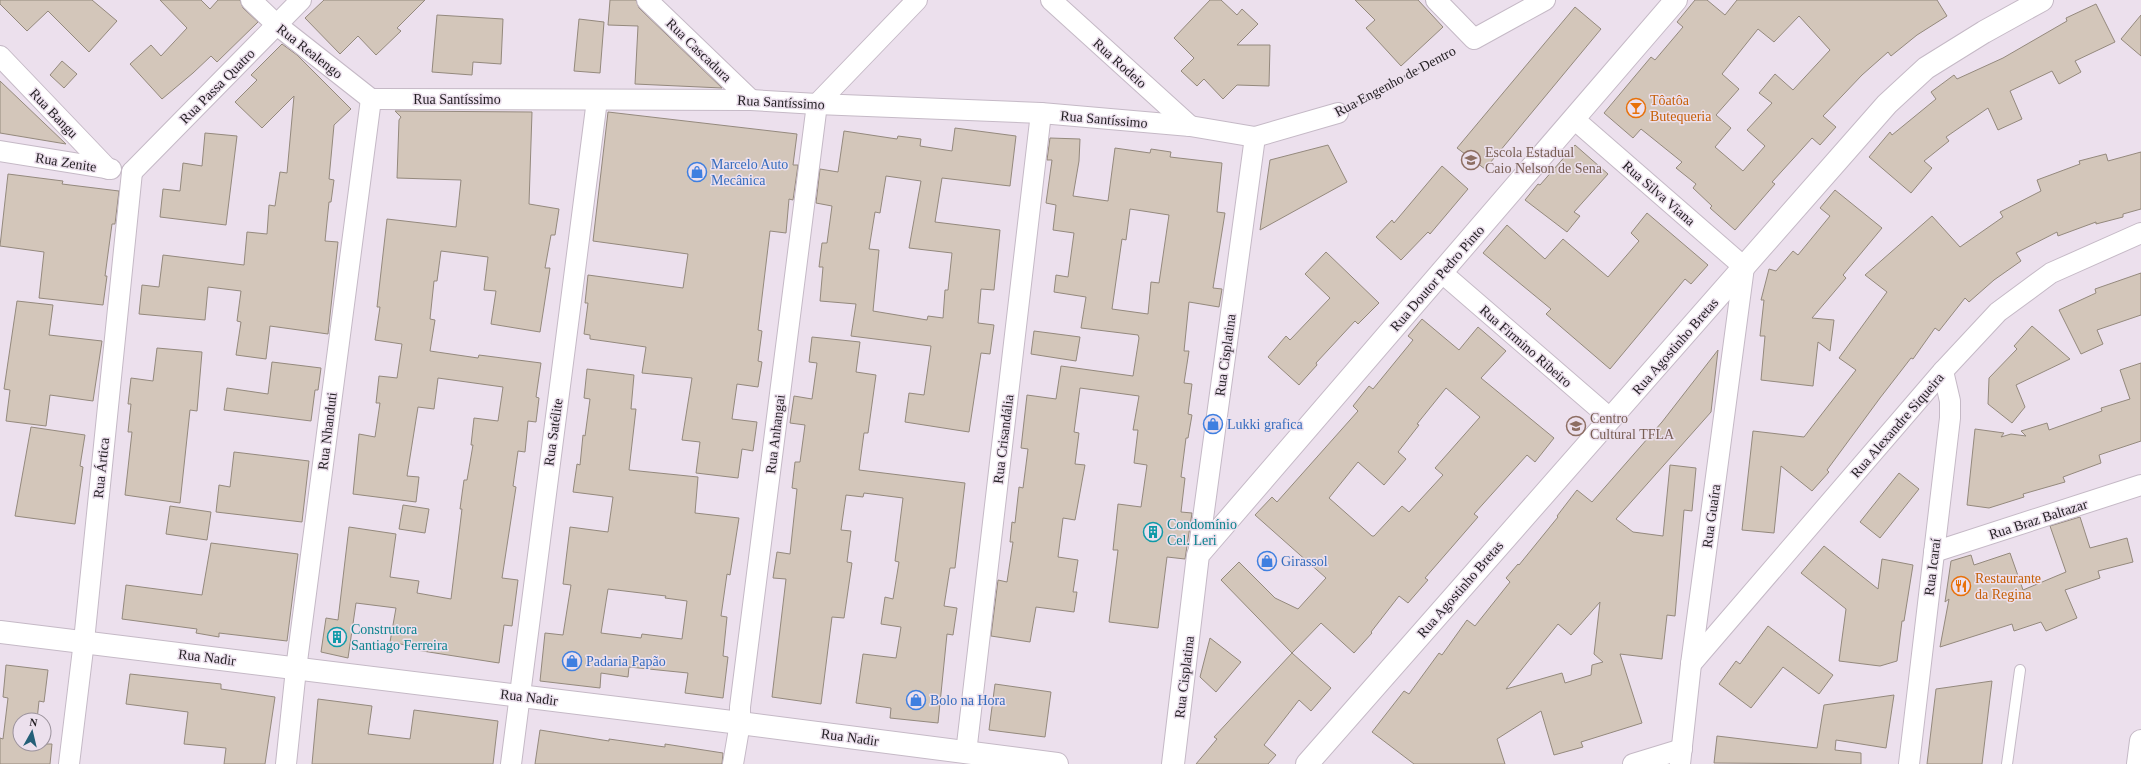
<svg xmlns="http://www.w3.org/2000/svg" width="2141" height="764" viewBox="0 0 2141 764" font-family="Georgia,serif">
	<rect width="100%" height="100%" fill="#ece0ed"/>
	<!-- building -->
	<g fill="#d3c6ba" stroke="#94897d" fill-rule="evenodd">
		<polygon points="0,0 92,0 117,21 89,52 48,11 27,31 0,4"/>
		<polygon points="160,0 201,0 210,9 218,0 240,0 243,8 258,22 217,62 211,56 193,73 162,99 130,64 151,45 161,56 187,28"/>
		<polygon points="324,0 425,0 397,28 401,31 376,55 358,36 340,54 305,18"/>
		<polygon points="610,0 636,0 639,8 722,88 635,84 638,26 608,25"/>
		<polygon points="1210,0 1221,0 1237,15 1242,9 1258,24 1237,45 1270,45 1269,86 1237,85 1223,99 1204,79 1197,86 1181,71 1194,58 1174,38"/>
		<polygon points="1355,0 1418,0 1443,27 1401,66 1366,28 1375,20"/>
		<path d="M1695,0H1707L1725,15L1737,0H1937L1947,16L1917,35L1891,56L1888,52L1862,75L1823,116L1836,127L1820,145L1812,138L1772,182L1775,184L1735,230L1710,208L1712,206L1693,188L1696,184L1676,168L1682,162L1641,129L1633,138L1604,113L1651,57L1655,60L1683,27L1677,22ZM1799,16L1830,50L1793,90L1775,74L1759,93L1772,103L1747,130L1765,146L1743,171L1715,147L1731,128L1716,115L1739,89L1722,74L1758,29L1774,42Z"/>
		<polygon points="2096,4 2115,42 2075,61 2081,72 2059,84 2052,71 2010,91 2022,119 1998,130 1988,108 1946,137 1949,141 1924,161 1932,168 1911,193 1869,157 1890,132 1892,135 1936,99 1931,92 1954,75 1957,79 2003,58 2067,21 2066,18"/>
		<polygon points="1575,7 1601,29 1485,169 1457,148"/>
		<polygon points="437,15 503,19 501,64 473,62 472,75 432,72"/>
		<polygon points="2141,15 2141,56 2121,39"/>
		<polygon points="579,19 604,22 600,73 574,71"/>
		<polygon points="282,44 297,55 351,109 334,125 329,179 334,180 331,202 329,202 325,241 338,242 328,334 270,326 266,359 236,355 241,322 237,321 241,291 208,287 205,320 139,314 142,285 159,287 163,255 244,265 247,232 267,234 269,205 275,206 280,172 287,173 294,96 262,128 235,102 257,80 251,75"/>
		<polygon points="62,61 77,74 64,88 50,75"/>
		<polygon points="0,81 66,144 0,133"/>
		<polygon points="395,111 532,112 529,204 559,209 555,235 551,235 545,268 550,268 540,332 491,324 496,291 484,290 488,257 441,251 437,281 434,281 430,319 435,320 430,351 478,358 479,355 541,363 536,397 539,398 536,422 528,421 525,452 518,451 513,486 516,487 502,578 518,580 512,626 504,625 499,663 416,650 416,647 390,642 396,608 356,603 348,658 321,652 326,618 338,620 349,527 396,534 390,577 419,581 417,593 451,599 462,509 460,509 464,480 467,480 473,445 471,445 474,418 498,421 503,387 438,378 434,409 418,407 407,476 419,477 416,502 353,494 359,434 375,437 380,403 376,403 379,376 397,378 402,344 375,340 380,307 377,307 387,219 456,227 461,180 397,178 399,120 401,117"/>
		<polygon points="608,112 797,134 793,165 798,165 793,200 789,199 786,233 770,231 758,330 762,331 758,361 762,362 758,387 737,384 732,419 757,422 753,451 742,449 738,478 696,473 700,442 682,440 692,378 642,373 646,347 590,339 590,335 584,334 588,303 585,303 588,275 683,288 688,254 593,241"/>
		<path d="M955,128L1016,136L1010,186L942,178L935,222L1000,230L994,290L981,289L978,323L994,325L990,354L981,353L969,432L905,422L909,393L924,395L931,346L851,336L856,304L820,301L823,267H819L822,243H827L832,206L816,203L820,169L838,172L844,131L897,139L898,136L921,139L920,146L952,151ZM886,176L921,181L909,248L952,253L948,290H945L943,318L928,316L927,320L873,311L879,250L869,249L875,212L880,213Z"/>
		<polygon points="205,133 237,136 226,225 160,217 163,189 180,191 183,163 202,166"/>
		<path d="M1050,138L1080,139L1079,161L1073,196L1108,201L1115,148L1150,153L1151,149L1171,152L1170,157L1222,163L1217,212L1225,213L1213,288L1222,289L1219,307L1189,302L1184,351H1189L1184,383L1192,384L1188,414L1192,415L1188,438H1186L1181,477L1185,478L1181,512L1192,513L1185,559L1167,557L1158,628L1109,622L1118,550H1113L1118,504L1141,507L1147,465L1134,463L1138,430H1133L1139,396L1080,388L1074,432L1079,433L1075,464L1085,465L1075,520L1063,518L1058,557L1078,560L1073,592H1077L1074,612L1036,607L1030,642L991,636L998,580L1007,582L1013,542H1010L1012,522L1015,523L1019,487L1023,488L1028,449L1021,448L1027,395L1056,399L1061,366L1133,376L1139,338L1138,335L1081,328L1086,297L1054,292L1056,275L1068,277L1074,233L1053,230L1056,205L1046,203L1052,160H1047ZM1130,209L1169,215L1159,283L1151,282L1148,314L1112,309L1122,239L1126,240Z"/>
		<polygon points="1328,145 1347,182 1260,230 1270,160"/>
		<polygon points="1575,145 1608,174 1574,212 1580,216 1567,232 1525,200 1538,184 1540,185"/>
		<polygon points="2141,152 2141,209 2123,214 2123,217 2096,224 2096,222 2058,236 2057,232 2016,253 2021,261 1994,280 1969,302 1965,298 1939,331 1935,328 1913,359 1911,358 1880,398 1827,470 1829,472 1812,491 1781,466 1774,533 1742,530 1753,431 1804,437 1856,370 1839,358 1887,292 1865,275 1932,216 1960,247 2003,217 2000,212 2041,191 2037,180 2080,164 2079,161 2106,154 2108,161"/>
		<polygon points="1442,166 1468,189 1430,234 1428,232 1401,260 1376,237 1392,220 1394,223"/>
		<polygon points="8,174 63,181 62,184 119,191 115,224 112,224 105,276 107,276 103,305 39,298 44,252 0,246"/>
		<polygon points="1835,190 1882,228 1843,275 1846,278 1812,318 1834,320 1830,351 1818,342 1813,386 1761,380 1765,336 1760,336 1764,300 1761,300 1769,269 1776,271 1793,251 1798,255 1830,216 1820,208"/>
		<polygon points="1647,213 1708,265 1691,284 1685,279 1610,369 1546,314 1551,309 1483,253 1507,225 1545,259 1563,239 1608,277 1639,241 1631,233"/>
		<polygon points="1326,252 1379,303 1358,324 1355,321 1316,363 1317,365 1299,385 1268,357 1286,336 1290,340 1330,298 1305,274"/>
		<polygon points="2141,273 2141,315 2097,330 2103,344 2081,354 2059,310 2096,293 2095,289"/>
		<polygon points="17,301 53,305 49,335 102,341 93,401 50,395 46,426 6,421 10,390 4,389"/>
		<path d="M1422,319L1459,350L1478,327L1506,351L1481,378L1554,438L1535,462L1527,455L1474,514L1478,517L1425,578L1428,580L1408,603L1399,596L1371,632L1372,633L1354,653L1321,623L1292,653L1221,580L1239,562L1275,598L1298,609L1326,578L1255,515L1272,497L1277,502L1358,411L1353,406L1369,386L1373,389L1413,340L1408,336ZM1446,388L1480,417L1435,468L1443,475L1409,512L1402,506L1374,536H1372L1329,498L1358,462L1384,485L1406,459L1398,452L1419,425L1417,424Z"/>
		<polygon points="2032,326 2070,359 2016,385 2025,407 2012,423 1988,404 1989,378 2017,349 2014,346"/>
		<polygon points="1034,331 1080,337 1076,361 1031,354"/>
		<polygon points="812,337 860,342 856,372 876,375 868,433 864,433 859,470 965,483 955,568 950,568 944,606 957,608 953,635 947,634 938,723 890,718 891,708 856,703 863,654 896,658 901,627 881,624 885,597 893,599 899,562 895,561 903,498 864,493 863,497 846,495 841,530 851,531 847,562 852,563 844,618 832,617 821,704 772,697 786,579 773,578 777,552 790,554 797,489 792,488 795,462 800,462 805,425 790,423 794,396 812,399 817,363 809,362"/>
		<polygon points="157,348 202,352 197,411 190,410 180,503 125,495 132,432 128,432 131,404 128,404 131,378 153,381"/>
		<path d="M1718,350L1711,412L1616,519L1633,532L1663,536L1670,465L1696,468L1692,511L1684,510L1675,616L1667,615L1662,659L1620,654L1642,723L1581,742L1583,747L1554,755L1541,711L1497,739L1505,764H1414L1372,732L1404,691L1409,694L1439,653L1442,655L1467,620L1475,626L1510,582L1506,578L1518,564L1519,565L1558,517L1557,516L1577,490L1592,502L1662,422ZM1600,602L1594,654L1603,662L1592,665L1591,675L1565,683L1562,673L1506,689L1558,624L1571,635Z"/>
		<polygon points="272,362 321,368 318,390 315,390 311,421 224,410 227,388 268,394"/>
		<polygon points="2141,363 2141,441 2099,455 2101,463 2063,477 2065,482 2023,494 2024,497 1989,508 1967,505 1975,429 2004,433 2001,437 2011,434 2026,436 2021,431 2047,423 2049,430 2102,411 2101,408 2130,399 2120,370"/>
		<path d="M587,369L634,375L631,409H636L629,470L698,477L695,513L739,518L730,575L727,574L721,616L727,617L723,656L728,657L723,698L685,693L688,673L629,667L628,677L601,673L600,688L540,681L545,633L563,635L571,585L563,584L570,527L608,532L613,497L573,492L577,464L580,465L583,435L585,436L590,399L584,398ZM608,589L666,596L665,598L687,601L682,639L642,634L641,638L601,633Z"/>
		<polygon points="31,427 85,435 80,466 83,467 75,524 15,516"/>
		<polygon points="234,452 309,461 302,522 216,512 219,485 230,487"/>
		<polygon points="1899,473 1919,489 1880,538 1860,522"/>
		<polygon points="403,505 429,509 425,533 399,529"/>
		<polygon points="170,506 211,512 207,540 166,534"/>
		<polygon points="2080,517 2090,548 2127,538 2133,562 2098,571 2100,578 2065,590 2077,618 2046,631 2041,622 2014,631 2012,624 1940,647 1949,599 1945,602 1951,561 1971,555 1974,565 2010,553 2023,590 2066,572 2050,526"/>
		<polygon points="211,543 298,554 287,641 219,633 219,637 196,633 197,629 122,619 126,585 202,595"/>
		<polygon points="1824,546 1878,589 1882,559 1913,565 1904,621 1902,621 1897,661 1880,666 1839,661 1846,609 1801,573"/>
		<polygon points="1768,626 1833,675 1819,694 1783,667 1751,708 1719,684 1736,661 1740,664"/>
		<polygon points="1210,638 1241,662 1216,692 1200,677"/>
		<polygon points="1292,653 1331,688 1311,711 1299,700 1264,745 1276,755 1268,764 1196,764 1217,739 1214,737"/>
		<polygon points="6,665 48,670 44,702 39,701 37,720 20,720 20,744 52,744 50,764 0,764 0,738 3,739 8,698 3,697"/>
		<polygon points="130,674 221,684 221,689 275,697 265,764 224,764 226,748 184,744 188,712 126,704"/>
		<polygon points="1992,681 1982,764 1927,764 1936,689"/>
		<polygon points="995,684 1051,692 1045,737 989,730"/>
		<polygon points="1894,695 1886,748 1836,740 1835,750 1861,753 1861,764 1714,763 1717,736 1817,748 1824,705"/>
		<polygon points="318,699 372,706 368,734 410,739 414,710 498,721 493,764 312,764"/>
		<polygon points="540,730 609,741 609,739 665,747 665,744 723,753 722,764 535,764"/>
	</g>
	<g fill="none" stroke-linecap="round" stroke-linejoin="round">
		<!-- service casing -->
		<g stroke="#c5b9c6" stroke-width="12">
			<polyline id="service" points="2007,764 2020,670"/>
		</g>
		<!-- minor casing -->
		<g stroke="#c5b9c6" stroke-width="22">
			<g id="minor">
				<polyline points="251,0 277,25 371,99"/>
				<polyline points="647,0 751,100"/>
				<polyline points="1051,0 1190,126"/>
				<polyline points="1436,0 1474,39 1545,0"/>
				<polyline points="0,56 108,169"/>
				<polyline points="371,99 751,100 817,104 1041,113 1190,126 1255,137 1338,113"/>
				<polyline points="1574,119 1744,267 1691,664 1680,764"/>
				<polyline points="0,151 111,169"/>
				<polyline points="132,172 301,0"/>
				<polyline points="1441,272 1611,419"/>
				<polyline points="1934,552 2141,485"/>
				<polyline points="1198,555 1255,137"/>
				<polyline points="1691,664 1943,371 1998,312 2051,273 2141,233"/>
				<polyline points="966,753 1041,113"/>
				<polyline points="69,764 84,641 132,172"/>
				<polyline points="286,764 296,669 371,99"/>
				<polyline points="511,764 597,100"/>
				<polyline points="733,764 740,723 740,707 817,104 917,0"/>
				<polyline points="1633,764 1682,749"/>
				<polyline points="1909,764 1950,418 1950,401 1943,371"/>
			</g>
		</g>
		<!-- tertiary casing -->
		<g stroke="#c5b9c6" stroke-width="24">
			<g id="tertiary">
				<polyline points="0,632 740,723 1057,764"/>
				<polyline points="1173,764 1198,555 1676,0"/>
				<polyline points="1307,764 1887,104 1926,68 1984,32 2042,0"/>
				<polyline points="2138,764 2141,741"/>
			</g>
		</g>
		<!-- path -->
		<polyline stroke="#7e777f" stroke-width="2.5" stroke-dasharray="2 3" stroke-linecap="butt" points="1356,103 1455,49"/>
		<!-- service -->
		<use href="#service" stroke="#fff" stroke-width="10"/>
		<!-- minor -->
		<use href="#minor" stroke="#fff" stroke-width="20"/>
		<!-- tertiary -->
		<use href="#tertiary" stroke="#fff" stroke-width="22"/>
	</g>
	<!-- icons -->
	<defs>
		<g id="bar-ring" transform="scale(1)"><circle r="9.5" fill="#ece0ed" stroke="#e8710a" stroke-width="1.5"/><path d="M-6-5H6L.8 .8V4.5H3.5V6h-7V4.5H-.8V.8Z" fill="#e8710a"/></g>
		<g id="school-ring" transform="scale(1)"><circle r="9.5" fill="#ece0ed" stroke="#8d6e63" stroke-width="1.5"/><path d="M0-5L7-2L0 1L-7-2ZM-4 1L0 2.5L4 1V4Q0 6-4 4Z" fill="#8d6e63"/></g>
		<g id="shop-ring" transform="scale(1)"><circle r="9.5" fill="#ece0ed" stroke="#3f7fe0" stroke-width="1.5"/><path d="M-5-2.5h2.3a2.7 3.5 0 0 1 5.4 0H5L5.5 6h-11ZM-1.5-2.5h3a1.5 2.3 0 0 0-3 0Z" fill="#3f7fe0"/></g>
		<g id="building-ring" transform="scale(1)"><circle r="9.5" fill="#ece0ed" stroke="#0f9aa8" stroke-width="1.5"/><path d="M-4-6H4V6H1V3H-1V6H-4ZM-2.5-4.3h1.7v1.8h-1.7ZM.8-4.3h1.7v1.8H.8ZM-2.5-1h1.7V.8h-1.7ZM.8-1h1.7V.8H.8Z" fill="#0f9aa8"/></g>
		<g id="restaurant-ring" transform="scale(1)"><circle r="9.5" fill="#ece0ed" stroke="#e8710a" stroke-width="1.5"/><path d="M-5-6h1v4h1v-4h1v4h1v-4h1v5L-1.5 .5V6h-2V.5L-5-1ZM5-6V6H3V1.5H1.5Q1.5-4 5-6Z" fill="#e8710a"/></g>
	</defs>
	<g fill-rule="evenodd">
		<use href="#bar-ring" x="1636" y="108"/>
		<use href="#school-ring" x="1471" y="160"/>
		<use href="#shop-ring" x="697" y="172"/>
		<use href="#shop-ring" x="1213" y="424"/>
		<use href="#school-ring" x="1576" y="426"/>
		<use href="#building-ring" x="1153" y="532"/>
		<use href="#shop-ring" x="1267" y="561"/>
		<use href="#restaurant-ring" x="1961" y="586"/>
		<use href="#building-ring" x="337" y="637"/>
		<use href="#shop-ring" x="572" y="661"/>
		<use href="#shop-ring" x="916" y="700"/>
	</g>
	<g text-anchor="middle" stroke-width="3" stroke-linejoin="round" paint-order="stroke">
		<!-- street labels -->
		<g font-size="14" fill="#221e22" stroke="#ece0ed">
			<text transform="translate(699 50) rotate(44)" y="5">Rua Cascadura</text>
			<text transform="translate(310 51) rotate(38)" y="5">Rua Realengo</text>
			<text transform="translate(1120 63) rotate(42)" y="5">Rua Rodeio</text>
			<text transform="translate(1395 81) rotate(-28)" y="5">Rua Engenho de Dentro</text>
			<text transform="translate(217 86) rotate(-45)" y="5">Rua Passa Quatro</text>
			<text x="457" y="104">Rua Santíssimo</text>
			<text transform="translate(781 102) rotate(3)" y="5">Rua Santíssimo</text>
			<text transform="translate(54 113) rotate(46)" y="5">Rua Bangu</text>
			<text transform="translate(1104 119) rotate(5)" y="5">Rua Santíssimo</text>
			<text transform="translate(66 162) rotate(9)" y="5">Rua Zenite</text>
			<text transform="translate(1659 193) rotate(41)" y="5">Rua Silva Viana</text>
			<text transform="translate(1437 278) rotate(-49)" y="5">Rua Doutor Pedro Pinto</text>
			<text transform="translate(1526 346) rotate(41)" y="5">Rua Firmino Ribeiro</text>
			<text transform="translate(1675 346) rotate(-49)" y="5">Rua Agostinho Bretas</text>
			<text transform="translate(1225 355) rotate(-82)" y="5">Rua Cisplatina</text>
			<text transform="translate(1897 425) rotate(-49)" y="5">Rua Alexandre Siqueira</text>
			<text transform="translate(327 431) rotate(-83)" y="5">Rua Nhanduti</text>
			<text transform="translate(553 432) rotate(-82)" y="5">Rua Satélite</text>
			<text transform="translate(775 434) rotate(-83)" y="5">Rua Anhangai</text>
			<text transform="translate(1003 439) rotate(-83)" y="5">Rua Crisandália</text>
			<text transform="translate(101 468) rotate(-84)" y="5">Rua Ártica</text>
			<text transform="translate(1711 516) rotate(-82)" y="5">Rua Guaíra</text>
			<text transform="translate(2038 519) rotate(-18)" y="5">Rua Braz Baltazar</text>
			<text transform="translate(1932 567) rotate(-83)" y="5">Rua Icaraí</text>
			<text transform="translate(1460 589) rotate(-49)" y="5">Rua Agostinho Bretas</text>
			<text transform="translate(207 657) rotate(7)" y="5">Rua Nadir</text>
			<text transform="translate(1184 677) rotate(-83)" y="5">Rua Cisplatina</text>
			<text transform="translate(529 697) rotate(7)" y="5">Rua Nadir</text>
			<text transform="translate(850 737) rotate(8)" y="5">Rua Nadir</text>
		</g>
		<!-- food labels -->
		<g font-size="14" fill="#c56008" stroke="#ece0ed" text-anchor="start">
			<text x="1650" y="105">Tôatôa<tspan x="1650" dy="16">Butequeria</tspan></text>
			<text x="1975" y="583">Restaurante<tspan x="1975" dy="16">da Regina</tspan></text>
		</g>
		<!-- education labels -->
		<g font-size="14" fill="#785e54" stroke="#ece0ed" text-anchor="start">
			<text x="1485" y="157">Escola Estadual<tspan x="1485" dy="16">Caio Nelson de Sena</tspan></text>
			<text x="1590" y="423">Centro<tspan x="1590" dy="16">Cultural TFLA</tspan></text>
		</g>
		<!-- shop labels -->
		<g font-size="14" fill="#366cbe" stroke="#ece0ed" text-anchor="start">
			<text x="711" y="169">Marcelo Auto<tspan x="711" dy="16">Mecânica</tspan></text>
			<text x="1227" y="429">Lukki grafica</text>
			<text x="1281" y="566">Girassol</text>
			<text x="586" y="666">Padaria Papão</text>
			<text x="930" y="705">Bolo na Hora</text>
		</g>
		<!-- culture labels -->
		<g font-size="14" fill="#0d838f" stroke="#ece0ed" text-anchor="start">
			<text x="1167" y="529">Condomínio<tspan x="1167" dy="16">Cel. Leri</tspan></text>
			<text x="351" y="634">Construtora<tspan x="351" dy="16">Santiago Ferreira</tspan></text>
		</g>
	</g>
	<!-- north arrow -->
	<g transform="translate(32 732) rotate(8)"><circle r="19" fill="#ece0ed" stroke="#9b929c"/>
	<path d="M0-3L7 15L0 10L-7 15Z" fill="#245f78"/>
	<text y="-6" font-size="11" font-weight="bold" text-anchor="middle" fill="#221e22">N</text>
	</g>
</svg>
